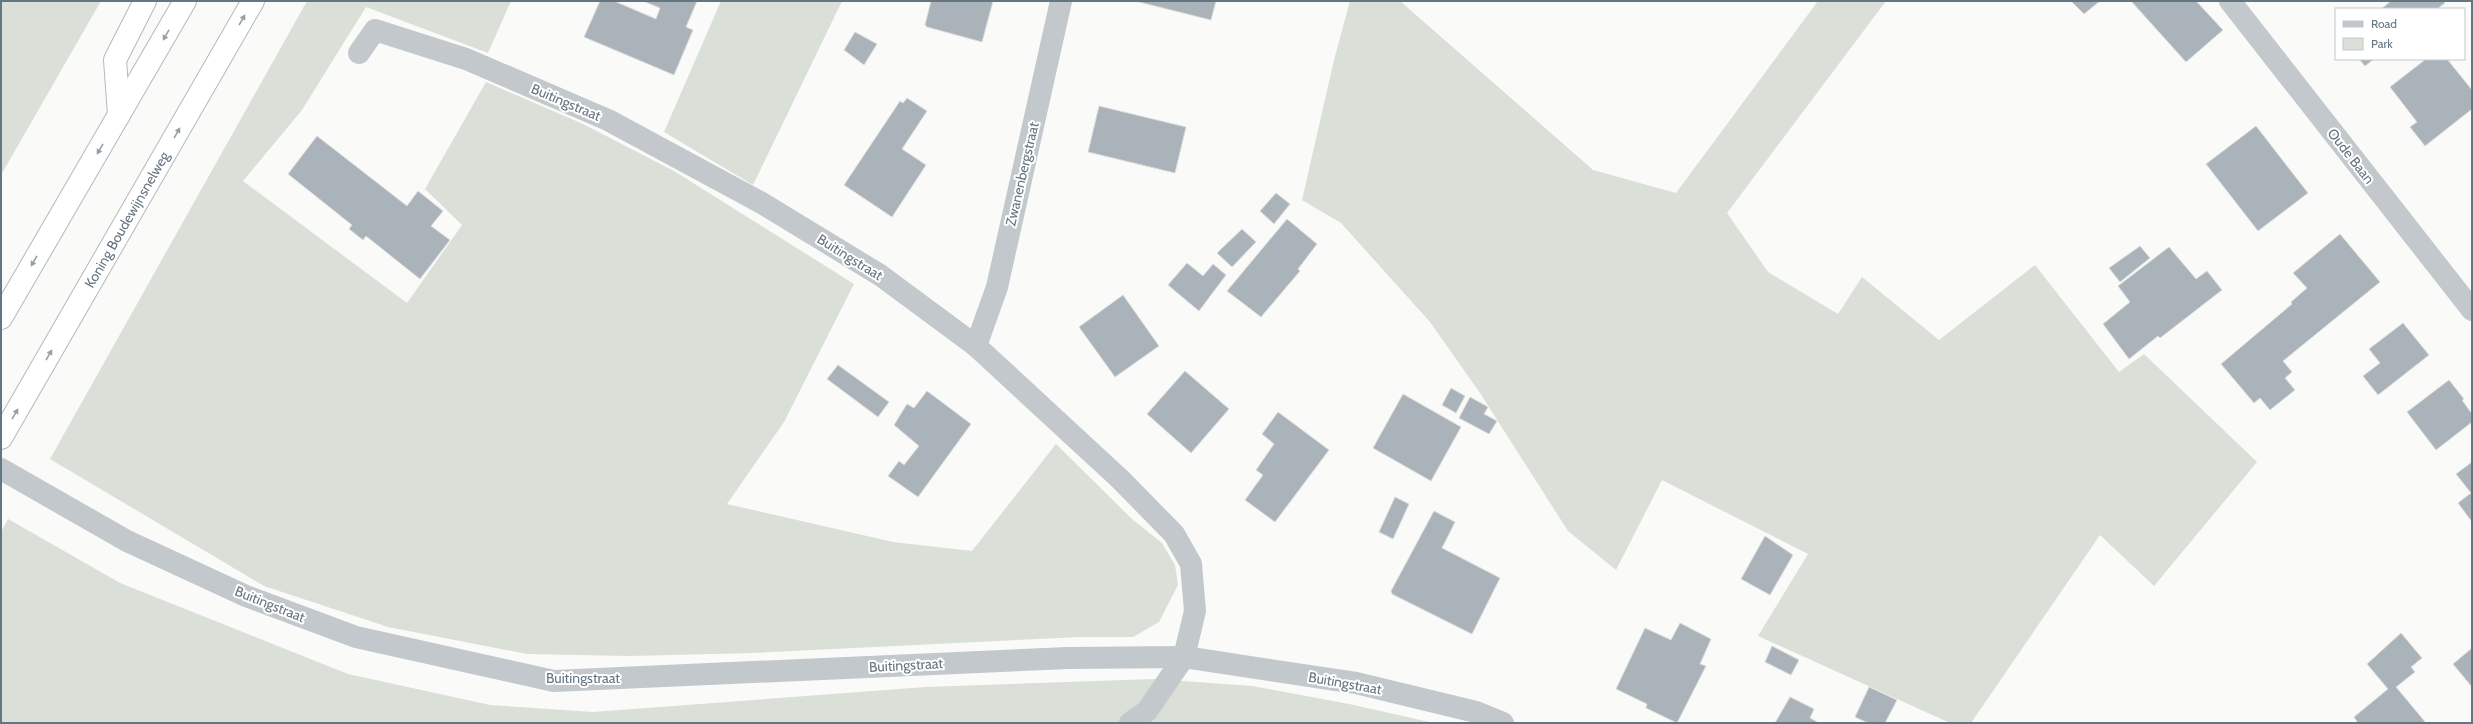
<svg xmlns="http://www.w3.org/2000/svg" width="2473" height="724" viewBox="0 0 2473 724" font-family="Cabin,sans-serif">
	<rect width="100%" height="100%" fill="#fafaf8"/>
	<!-- green -->
	<g fill="#dadfd7">
		<polygon points="1,1 101,1 1,175"/>
		<polygon points="307,1 511,1 488,53 366,7 302,110 243,181 407,303 462,225 425,189 486,82 583,124 674,171 854,284 784,422 727,504 893,542 972,551 1056,444 1132,519 1162,543 1175,565 1178,585 1159,622 1133,637 1079,637 753,653 629,656 527,654 388,627 264,586 50,459"/>
		<polygon points="721,1 842,1 753,185 664,132"/>
		<polygon points="1350,1 1400,1 1593,170 1676,193 1818,1 1886,1 1727,213 1768,272 1838,314 1862,277 1939,340 2035,265 2119,372 2144,354 2257,462 2154,586 2100,535 1971,723 1950,723 1758,636 1808,554 1662,480 1616,570 1568,531 1480,393 1430,322 1341,223 1302,200 1334,60"/>
		<polygon points="8,519 120,583 348,674 490,705 593,712 926,687 1155,679 1252,686 1349,704 1434,723 1,723 1,532"/>
	</g>
	<!-- building -->
	<g fill="#aab3b9" stroke="#dcdcda">
		<polygon points="600,1 614,1 656,19 660,8 643,1 697,1 686,27 693,30 674,75 584,37"/>
		<polygon points="931,1 993,1 982,42 927,27 925,25"/>
		<polygon points="1135,1 1216,1 1211,20"/>
		<polygon points="2071,1 2100,1 2084,14"/>
		<polygon points="2131,1 2196,1 2223,30 2186,62"/>
		<polygon points="2391,1 2443,1 2445,3 2437,9 2381,9"/>
		<polygon points="855,32 877,44 864,65 844,50"/>
		<polygon points="2359,59 2374,59 2365,66"/>
		<polygon points="2426,59 2447,59 2472,90 2472,109 2425,146 2410,127 2417,122 2390,87"/>
		<polygon points="907,98 927,111 902,149 926,165 892,217 844,185 900,101 903,103"/>
		<polygon points="1099,106 1186,127 1175,173 1088,152"/>
		<polygon points="2256,126 2308,193 2258,231 2206,164"/>
		<polygon points="317,136 407,206 418,191 443,211 431,226 450,240 420,279 366,236 363,240 349,229 352,225 288,174"/>
		<polygon points="1276,193 1290,204 1274,224 1260,211"/>
		<polygon points="1287,219 1317,244 1298,269 1300,271 1261,317 1227,291"/>
		<polygon points="1242,229 1256,242 1232,267 1217,253"/>
		<polygon points="2340,234 2380,282 2283,361 2292,372 2285,378 2295,390 2270,410 2260,398 2254,403 2221,364 2292,304 2291,302 2307,288 2293,273"/>
		<polygon points="2140,246 2150,258 2120,282 2109,268"/>
		<polygon points="2169,247 2196,279 2207,271 2222,290 2160,338 2158,336 2129,359 2103,324 2130,302 2118,286"/>
		<polygon points="1187,263 1203,276 1213,264 1226,275 1199,311 1168,285"/>
		<polygon points="1123,295 1159,346 1115,377 1079,327"/>
		<polygon points="2403,323 2429,355 2378,395 2363,376 2380,363 2369,349"/>
		<polygon points="838,365 889,402 878,417 827,379"/>
		<polygon points="1185,371 1229,409 1191,453 1147,414"/>
		<polygon points="2449,380 2464,399 2462,400 2472,414 2472,422 2436,450 2407,412"/>
		<polygon points="1451,388 1465,396 1456,413 1442,405"/>
		<polygon points="927,391 971,424 918,497 888,476 899,461 904,465 919,446 894,425 907,404 914,408"/>
		<polygon points="1403,394 1461,427 1431,481 1373,448"/>
		<polygon points="1470,397 1488,407 1484,414 1497,421 1489,434 1459,418"/>
		<polygon points="1278,412 1329,450 1275,522 1245,500 1263,475 1256,470 1274,444 1262,434"/>
		<polygon points="2472,462 2472,522 2458,503 2471,493 2456,474"/>
		<polygon points="1395,497 1409,504 1393,539 1379,532"/>
		<polygon points="1434,511 1455,522 1442,548 1500,578 1472,634 1392,594 1391,591"/>
		<polygon points="1765,536 1793,555 1770,595 1741,579"/>
		<polygon points="1680,623 1711,639 1700,664 1706,666 1677,723 1646,708 1647,704 1616,689 1645,628 1671,640"/>
		<polygon points="2401,633 2422,658 2411,667 2415,672 2396,687 2426,723 2358,723 2354,717 2388,689 2367,664"/>
		<polygon points="1772,646 1799,660 1791,675 1765,662"/>
		<polygon points="2472,648 2472,687 2453,664"/>
		<polygon points="1869,687 1897,700 1885,723 1868,723 1855,717"/>
		<polygon points="1790,697 1814,709 1810,718 1819,723 1775,723"/>
	</g>
	<g fill="none" stroke-linecap="round" stroke-linejoin="round">
		<!-- highway casing -->
		<g stroke="#b4b9bd" stroke-width="24">
			<g id="highway">
				<polyline points="119,115 115,60 145,1"/>
				<polyline points="1,318 185,1"/>
				<path id="s1" d="M1,438L253,1"/>
			</g>
		</g>
		<!-- street -->
		<g stroke="#c3c8cc" stroke-width="22">
			<polyline points="2230,1 2472,310"/>
			<polyline points="359,53 375,30 466,59 608,120 760,202 880,275 976,346 1120,479 1174,534 1191,564 1195,611 1184,657 1147,711 1130,723"/>
			<polyline points="976,346 997,287 1061,1"/>
			<polyline points="1,469 127,541 246,596 356,637 554,681 1068,658 1184,657 1356,683 1476,712 1503,723"/>
		</g>
		<!-- highway -->
		<use href="#highway" stroke="#fff" stroke-width="22"/>
	</g>
	<!-- one-way arrows -->
	<defs><path id="oneway-solid" d="M-6-.8H1V-3.2L6.5 0L1 3.2V.8H-6Z"/></defs>
	<g fill="#939fa8">
		<use href="#oneway-solid" transform="translate(242 20) rotate(-60)"/>
		<use href="#oneway-solid" transform="translate(166 35) rotate(120)"/>
		<use href="#oneway-solid" transform="translate(177 133) rotate(-60)"/>
		<use href="#oneway-solid" transform="translate(100 149) rotate(120)"/>
		<use href="#oneway-solid" transform="translate(34 261) rotate(120)"/>
		<use href="#oneway-solid" transform="translate(49 355) rotate(-60)"/>
		<use href="#oneway-solid" transform="translate(15 414) rotate(-60)"/>
	</g>
	<g text-anchor="middle" stroke-width="4" stroke-linejoin="round" paint-order="stroke">
		<!-- street labels -->
		<g font-size="14" fill="#657683" stroke="#fff">
			<text transform="translate(566 102) rotate(23)" y="5">Buitingstraat</text>
			<text transform="translate(2351 156) rotate(52)" y="5">Oude Baan</text>
			<text transform="translate(1022 174) rotate(-77)" y="5">Zwanenbergstraat</text>
			<text dy="5" stroke="none"><textPath href="#s1" startOffset="252">Koning Boudewijnsnelweg</textPath></text>
			<text transform="translate(850 257) rotate(32)" y="5">Buitingstraat</text>
			<text transform="translate(270 604) rotate(22)" y="5">Buitingstraat</text>
			<text transform="translate(906 665) rotate(-3)" y="5">Buitingstraat</text>
			<text x="583" y="683">Buitingstraat</text>
			<text transform="translate(1345 683) rotate(10)" y="5">Buitingstraat</text>
		</g>
	</g>
	<!-- border -->
	<rect width="2473" height="724" fill="none" stroke="#657683" stroke-width="4"/>
	<!-- legend -->
	<rect x="2335" y="8" width="130" height="52" fill="#ffffff" stroke="#c1c8cd"/>
	<rect x="2343" y="21" width="20" height="6" fill="#c3c8cc" stroke="#c1c8cd"/>
	<text x="2371" y="28" font-size="12" fill="#657683">Road</text>
	<rect x="2343" y="38" width="20" height="12" fill="#dadfd7" stroke="#c1c8cd"/>
	<text x="2371" y="48" font-size="12" fill="#657683">Park</text>
</svg>
